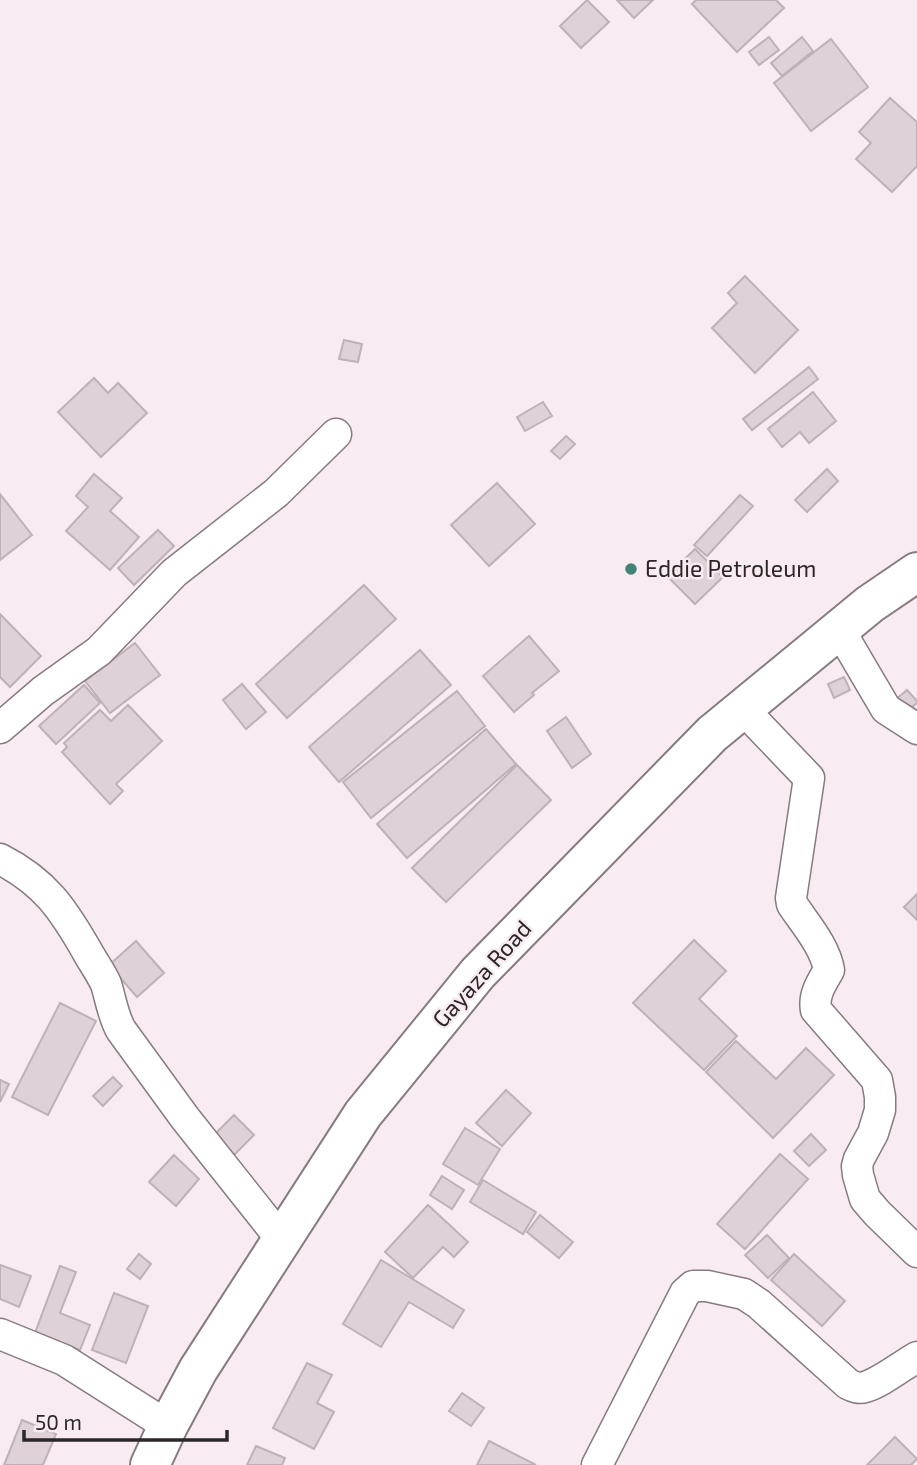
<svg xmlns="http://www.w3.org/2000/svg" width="917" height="1465" viewBox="0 0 917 1465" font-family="'Exo 2',sans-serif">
	<rect width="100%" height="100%" fill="#f8ebf1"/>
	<!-- building -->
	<g fill="#ded1d7" stroke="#beb1b8" stroke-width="2">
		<polygon points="587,0 609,22 581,48 560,26"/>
		<polygon points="617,0 653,0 634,18"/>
		<polygon points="696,0 776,0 784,8 737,52 692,4"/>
		<polygon points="769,37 779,50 759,65 749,52"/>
		<polygon points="802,37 813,51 782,76 771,63"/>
		<polygon points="831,39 868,87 811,131 774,83"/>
		<polygon points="890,98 917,122 917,166 892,192 856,159 871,143 859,132"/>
		<polygon points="745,276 798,330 755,373 712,328 737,303 728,293"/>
		<polygon points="344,340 362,344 358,362 339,359"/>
		<polygon points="809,367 818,379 752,430 743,419"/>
		<polygon points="94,378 108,393 118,383 147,413 101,457 58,412"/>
		<polygon points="813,392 836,421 809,443 800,432 782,447 768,429"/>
		<polygon points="543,402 552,416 525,431 517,417"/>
		<polygon points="566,436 575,444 560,459 551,451"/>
		<polygon points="827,469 838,481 807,512 795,500"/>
		<polygon points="94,474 122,498 110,511 139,537 110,570 66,531 88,507 76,496"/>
		<polygon points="497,483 535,524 489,566 451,525"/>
		<polygon points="0,494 32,535 0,560"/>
		<polygon points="740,495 753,506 707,556 694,545"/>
		<polygon points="158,530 174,546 134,585 118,568"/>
		<polygon points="695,549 723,577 695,604 667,576"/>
		<polygon points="364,585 396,619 287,718 256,684"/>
		<polygon points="0,614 41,656 10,687 0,677"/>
		<polygon points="529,636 559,671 532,693 534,695 514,712 483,676"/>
		<polygon points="135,643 160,675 110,713 85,681"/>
		<polygon points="420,650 451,685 339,782 309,747"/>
		<polygon points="844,677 850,690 834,698 828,684"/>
		<polygon points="242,684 266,712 246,729 223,700"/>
		<polygon points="84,685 100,703 56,744 39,726"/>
		<polygon points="907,690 917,701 917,703 906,712 895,700"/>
		<polygon points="457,691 485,726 371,818 343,782"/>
		<polygon points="128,705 162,741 116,784 123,791 110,804 62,752 67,747 64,743 100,710 111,721"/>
		<polygon points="566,717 591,754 572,768 547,731"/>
		<polygon points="486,729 516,764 407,858 377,824"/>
		<polygon points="517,765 551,800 446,902 412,868"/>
		<polygon points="917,894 917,920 904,907"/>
		<polygon points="694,940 726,971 699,999 737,1036 704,1070 633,1003"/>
		<polygon points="136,941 164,973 137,997 109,965"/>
		<polygon points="60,1003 96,1021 48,1115 12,1097"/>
		<polygon points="736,1041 776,1079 806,1048 834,1075 773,1138 706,1072"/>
		<polygon points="113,1077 122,1086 103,1106 93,1096"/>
		<polygon points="0,1080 9,1084 0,1102"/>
		<polygon points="506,1090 531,1113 502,1146 476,1123"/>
		<polygon points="234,1115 254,1135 230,1159 210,1139"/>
		<polygon points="465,1128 500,1149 478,1185 443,1164"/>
		<polygon points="811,1134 826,1150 809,1166 794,1151"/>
		<polygon points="780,1154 808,1179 745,1249 717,1224"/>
		<polygon points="174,1155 199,1179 176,1206 149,1182"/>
		<polygon points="442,1176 464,1190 452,1209 430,1195"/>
		<polygon points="483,1180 536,1212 523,1234 470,1202"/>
		<polygon points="428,1205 468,1242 454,1257 443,1247 413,1278 385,1252"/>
		<polygon points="540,1215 573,1242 559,1258 527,1232"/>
		<polygon points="767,1235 789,1258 768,1278 745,1255"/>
		<polygon points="139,1254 151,1264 140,1279 127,1269"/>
		<polygon points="794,1254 845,1301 822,1326 771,1280"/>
		<polygon points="381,1260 464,1310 453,1328 409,1302 381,1347 343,1324"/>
		<polygon points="0,1265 31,1276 19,1307 0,1299"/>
		<polygon points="60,1266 76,1272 60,1313 90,1325 80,1350 35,1333"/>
		<polygon points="114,1293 148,1306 126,1363 92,1350"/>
		<polygon points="307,1363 332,1375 317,1403 334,1412 314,1449 273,1428"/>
		<polygon points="462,1393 484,1408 471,1426 449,1411"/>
		<polygon points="22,1420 56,1434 43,1465 4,1465"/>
		<polygon points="895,1437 917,1459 911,1465 867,1465"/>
		<polygon points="489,1441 536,1465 477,1465"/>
		<polygon points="256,1446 285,1458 282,1465 247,1465"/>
	</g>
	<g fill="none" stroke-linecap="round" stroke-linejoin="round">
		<!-- street casing -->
		<g stroke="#867b80" stroke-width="33">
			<g id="street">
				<polyline points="839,629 886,709 917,729"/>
				<path d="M743,709L809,778L791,898L792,904C805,924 825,946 829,970C822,982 813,995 816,1010L877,1080L880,1097V1110L873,1133L859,1159L857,1166L858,1175L865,1199L877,1213L917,1252"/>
				<polyline points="0,728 43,691 99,651 174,573 276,493 336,434"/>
				<path d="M0,859C45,882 63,909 87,951C93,962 101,973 106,984C111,1000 113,1016 121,1030L185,1118L281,1239"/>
				<polyline points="0,1334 64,1360 168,1426"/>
				<path d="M597,1465L685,1293L693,1286H707L744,1294L759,1304L848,1384C854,1387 859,1389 865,1387C880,1383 903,1365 917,1357"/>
			</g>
		</g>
		<!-- primary casing -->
		<g stroke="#867b80" stroke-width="42">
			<polyline id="primary" points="150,1465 168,1426 198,1370 363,1114 478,973 712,734 870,604 917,572"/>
		</g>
		<!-- street -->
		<use href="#street" stroke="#fff" stroke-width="30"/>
		<!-- primary -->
		<use href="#primary" stroke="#fff" stroke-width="38"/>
	</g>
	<!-- markers -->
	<circle fill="#418374" stroke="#f8ebf1" stroke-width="2.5" cx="631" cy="569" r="7"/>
	<g text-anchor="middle" stroke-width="5" stroke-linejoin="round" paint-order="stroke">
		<!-- poi labels -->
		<g font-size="23" fill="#2b2628" stroke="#f8ebf1" text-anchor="start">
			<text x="645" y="577">Eddie Petroleum</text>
		</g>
		<!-- street labels -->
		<g font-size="23" fill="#2b2628" stroke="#f8ebf1">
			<text transform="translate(482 974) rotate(-48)" y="8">Gayaza Road</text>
		</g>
	</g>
	<!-- scale -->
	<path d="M24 1430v10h203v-10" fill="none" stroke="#2b2628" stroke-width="3.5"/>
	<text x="35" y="1430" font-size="21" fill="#2b2628" stroke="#f8ebf1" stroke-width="5" paint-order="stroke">50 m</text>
</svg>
